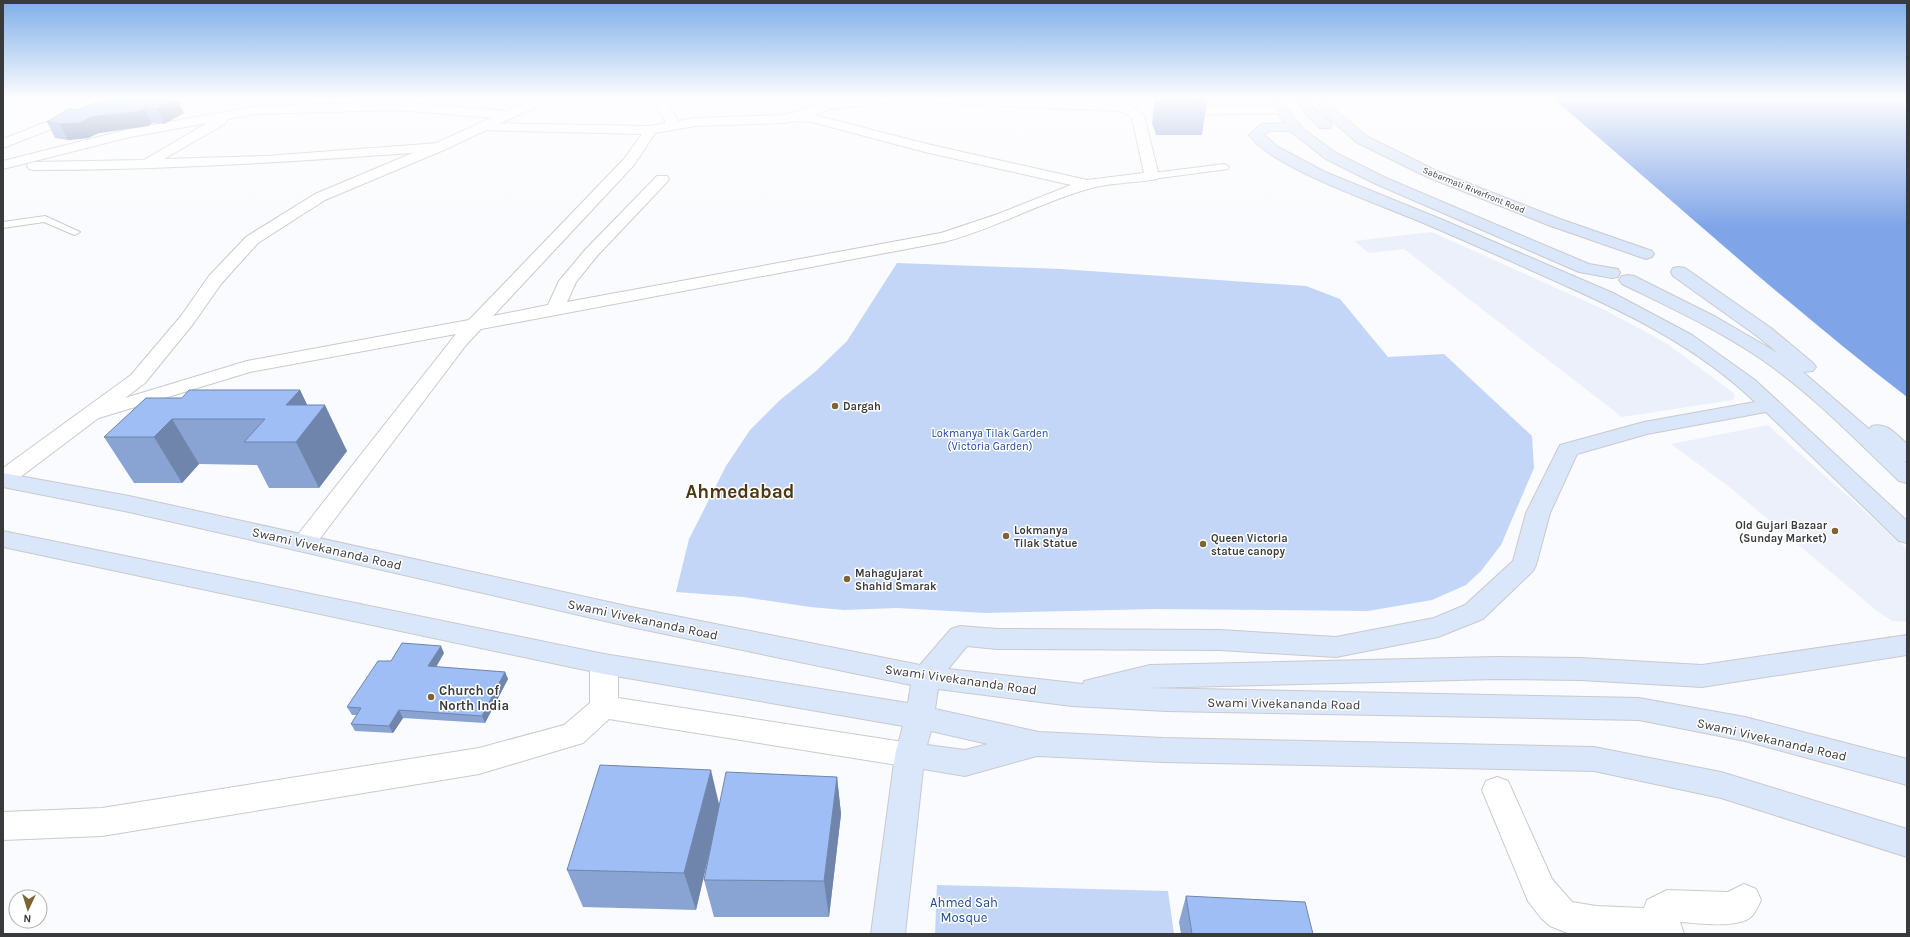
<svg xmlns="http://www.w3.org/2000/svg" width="1910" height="937" viewBox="0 0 1910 937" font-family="Karla,sans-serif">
	<rect width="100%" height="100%" fill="#fafbfe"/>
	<!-- built -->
	<g fill="#ebf0fa">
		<polygon points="1432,232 1605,310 1666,343 1735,394 1733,400 1622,417 1404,249 1369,253 1354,241"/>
		<polygon points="1768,425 1907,549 1907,622 1892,621 1877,611 1732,489 1671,444"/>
	</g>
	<!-- green -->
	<g fill="#c3d6f8">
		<polygon points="897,263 1061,269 1306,286 1340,299 1388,357 1444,354 1532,436 1534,468 1501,545 1481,571 1466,585 1432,600 1368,611 1155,609 985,613 897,608 844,610 810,607 743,597 676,592 689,539 726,466 750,430 780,400 816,371 847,341"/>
		<polygon points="937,885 1168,891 1174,934 935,934"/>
	</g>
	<!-- water -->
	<path fill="#7fa4e8" d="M1552,97H1907V397C1784,302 1669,198 1552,97Z"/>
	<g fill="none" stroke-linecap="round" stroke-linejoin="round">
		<!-- service casing -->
		<g stroke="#c8cacd" stroke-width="2">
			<g id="service">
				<polygon points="1225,164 1229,167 1228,169 1152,179 1148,176 1152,173"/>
				<polygon points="45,216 80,232 75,235 72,234 44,222 3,228 3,222"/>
			</g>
		</g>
		<!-- minor casing -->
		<g stroke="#c8cacd" stroke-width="2">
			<g id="minor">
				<path d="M643,97C663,94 669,106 678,121L695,118L783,115C799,113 812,104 827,101C854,96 881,97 908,97L906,100L902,101L830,109L814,115L927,144L1087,180L1144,173L1132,118L1121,111L939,103L924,100L922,97H968L1124,103L1128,104L1144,116L1159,176L1157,179L1152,180C1131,183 1108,183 1088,189C1039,203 994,229 944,242L481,329L466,345L312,549L304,551L296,549L292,543L296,537L456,334L250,372L89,421L82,419L79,415L82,411L247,361L469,320L624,159L642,134L483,130L478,129L476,126L478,123L651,126L666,123L658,109ZM796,121L812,122L925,152L1071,185L998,214L941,233L567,302L576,282L597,256L667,182L669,179L667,176H657L585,250L559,281L548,305L493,316L634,165L655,133L695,126L783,123Z"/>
				<path d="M395,102L508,111L513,112L514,115L513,118L508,119L395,110L257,114L227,119L226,123L164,159L266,156L439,143L444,144L446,147L444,150L439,151C304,161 169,170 34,170L29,169L27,166L29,163L34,162L144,160L207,123L130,137L3,169V161L130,129L257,106Z"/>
				<polygon points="1282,106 1286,107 1288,110 1286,113 1177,115 1173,114 1171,111 1173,108 1177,107"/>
				<path d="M1497,777L1508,781L1552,879L1572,902L1596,906L1644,908L1647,900L1667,890L1728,892L1744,884L1756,889L1761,900C1758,906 1756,912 1751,917C1737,929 1698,923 1680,922L1684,934H1570L1550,926L1541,918L1528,901L1482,790L1486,781Z"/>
			</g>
		</g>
		<!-- tertiary casing -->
		<g stroke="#c8cacd" stroke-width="2">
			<g id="tertiary">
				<polygon points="111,97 127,97 125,100 3,148 3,139"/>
				<polygon points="537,97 552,97 550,100 444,150 325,200 258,243 221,284 193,324 145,383 11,484 3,486 3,468 131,375 181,316 209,276 246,237 315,194 434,144"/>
				<polygon points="604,654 614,657 618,664 618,698 910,743 920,746 925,755 920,764 910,767 609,719 583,743 479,774 102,836 3,840 3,812 102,808 479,748 564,725 590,703 590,664 594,657"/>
			</g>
		</g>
		<!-- secondary casing -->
		<g stroke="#c8cacd" stroke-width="2">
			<g id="secondary">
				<path d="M1266,97H1278L1303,129L1336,153L1386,178L1589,264L1618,269L1620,273L1618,277L1612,278L1579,272L1376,184L1326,159L1290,131H1269L1264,135L1278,147L1325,172L1443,220L1613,293L1692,335L1755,380L1907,521V543L1899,541L1766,412L1647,434L1577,454L1550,513L1536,565L1533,571L1483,619L1438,637L1336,657L1220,650L997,649L967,646L948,669L1083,684L1084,681L1150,665L1496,657L1580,658L1702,665L1907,635V655L1702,687L1580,680L1496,679L1146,688L1639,698L1745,717L1907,759V785L1745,741L1639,720L1166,711L1072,706L938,689L935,709L1039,732L1163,738L1594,747L1721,772L1907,829V857L1721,798L1594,771L1163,762L1037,756L965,776L923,769L905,934H871L895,755L903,726L604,674L3,547V531L604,654L908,703L911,685L631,627L129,512L3,487V473L129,496L631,607L920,665L951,629L960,626L997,629L1220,630L1336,637L1434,618L1465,605L1513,561L1526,513L1560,445L1644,422L1755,402C1693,342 1612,306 1535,272C1497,255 1459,238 1421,222C1381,205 1272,168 1249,135L1261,124L1285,123ZM931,731L988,744L965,750L927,745Z"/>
				<polygon points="1295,97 1307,97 1314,108 1330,122 1332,125 1330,128 1320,128 1305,113"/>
				<polygon points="1313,97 1325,97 1333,108 1366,136 1437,171 1560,219 1652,251 1654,254 1652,257 1646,259 1640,257 1548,225 1427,177 1356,142 1325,114"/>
				<path d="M1679,267L1685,268L1771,328L1813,363L1816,367L1813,371L1803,372L1869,429L1872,426C1887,422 1896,434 1907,444V462L1904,461L1907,464V483L1899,481C1855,439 1811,393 1761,359C1717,329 1669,307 1622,284L1619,280L1622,276L1628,275L1634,276L1716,317L1778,353L1757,336L1673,276L1671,272L1673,268Z"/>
			</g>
		</g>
		<!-- service -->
		<use href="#service" fill="#fff" fill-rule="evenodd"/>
		<!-- minor -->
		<use href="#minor" fill="#fff" fill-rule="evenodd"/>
		<!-- tertiary -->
		<use href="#tertiary" fill="#fff" fill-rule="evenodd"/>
		<!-- secondary -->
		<use href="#secondary" fill="#dae6f9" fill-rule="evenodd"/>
	</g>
	<!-- wall -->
	<g fill="#89a3d3">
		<polygon points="1155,97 1205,97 1207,101 1202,135 1156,135 1152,123"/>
		<polygon points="110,98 184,113 164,124 152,123 148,126 99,133 88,138 68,140 55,138 47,122"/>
		<polygon points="300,390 307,405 347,451 319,488 269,488 257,465 199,464 182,483 134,483 104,437 182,398"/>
		<polygon points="444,653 436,667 505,672 508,679 485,723 403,718 393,733 355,731 351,724 357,715 352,715 347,707 391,661"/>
		<polygon points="837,777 841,814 829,917 714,917 704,880 712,839 696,910 583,907 567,870 719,805"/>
		<polygon points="1186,896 1313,934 1181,934 1179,922"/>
	</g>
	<!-- shaded-wall -->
	<g fill="#6f85ac">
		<polygon points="177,98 184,113 164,124 157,109"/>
		<polygon points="144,108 152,123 148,126 99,133 88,138 68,140 60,124 91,117"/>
		<polygon points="300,390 314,419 325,405 347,451 319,488 296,442 286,405"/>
		<polygon points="172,419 199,464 182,483 154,437"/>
		<polygon points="441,646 444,653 432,674 428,666"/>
		<polygon points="505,672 508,679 485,723 482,716"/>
		<polygon points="399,710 403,718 393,733 389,726"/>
		<polygon points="711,770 720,808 696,910 684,873"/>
		<polygon points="837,777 841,814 829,917 824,881"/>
	</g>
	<!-- building -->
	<g fill="#9fbef5" stroke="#6f85ac">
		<polygon points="1158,97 1205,97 1207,101 1160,100"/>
		<polygon points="110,98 177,98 157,109 144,108 141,111 91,117 80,123 60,124 47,122 68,109 79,110"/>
		<polygon points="189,390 300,390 286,405 325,405 296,442 244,442 265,419 172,419 154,437 104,437 146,398 182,398"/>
		<polygon points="402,643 441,646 428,666 505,672 482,716 399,710 389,726 351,724 361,708 347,707 378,661 391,661"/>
		<polygon points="600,765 711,770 684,873 567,870"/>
		<polygon points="726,772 837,777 824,881 704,880"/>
		<polygon points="1186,896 1305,902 1313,934 1192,934"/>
	</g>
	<!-- sky -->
	<linearGradient id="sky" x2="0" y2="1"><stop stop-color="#7eaee8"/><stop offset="0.43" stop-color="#fdfdff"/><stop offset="1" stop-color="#fdfdff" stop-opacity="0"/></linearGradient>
	<rect width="1910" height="228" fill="url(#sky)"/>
	<!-- markers -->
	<g fill="#7d6435" stroke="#fff" stroke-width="1.5">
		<circle cx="835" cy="406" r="4"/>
		<circle cx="1835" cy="531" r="4"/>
		<circle cx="1006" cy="536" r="4"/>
		<circle cx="1203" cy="544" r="4"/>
		<circle cx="847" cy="579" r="4"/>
		<circle cx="431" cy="697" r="4"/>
	</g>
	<g text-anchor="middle" stroke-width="3" stroke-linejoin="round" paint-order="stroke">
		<!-- far-street labels -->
		<g font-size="9" fill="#393a3b" stroke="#fff">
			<text transform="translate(1474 190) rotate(22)" y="3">Sabarmati Riverfront Road</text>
		</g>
		<!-- poi labels -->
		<g font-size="11" font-weight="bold" fill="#393a3b" stroke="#fff" text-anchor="start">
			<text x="843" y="410">Dargah</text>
			<text x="1827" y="529" text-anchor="end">Old Gujari Bazaar<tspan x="1827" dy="13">(Sunday Market)</tspan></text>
			<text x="1014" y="534">Lokmanya<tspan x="1014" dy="13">Tilak Statue</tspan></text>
			<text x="1211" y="542">Queen Victoria<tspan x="1211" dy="13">statue canopy</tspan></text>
			<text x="855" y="577">Mahagujarat<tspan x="855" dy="13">Shahid Smarak</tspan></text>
		</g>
		<!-- park labels -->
		<g font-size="11" fill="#1d4694" stroke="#fff">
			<text x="990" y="437">Lokmanya Tilak Garden<tspan x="990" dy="13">(Victoria Garden)</tspan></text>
		</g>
		<!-- near-street labels -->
		<g font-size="13" fill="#393a3b" stroke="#fff">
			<text transform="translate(327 548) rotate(13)" y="5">Swami Vivekananda Road</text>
			<text transform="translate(643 619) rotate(12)" y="5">Swami Vivekananda Road</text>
			<text transform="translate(961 679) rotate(8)" y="5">Swami Vivekananda Road</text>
			<text transform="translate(1284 703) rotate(1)" y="5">Swami Vivekananda Road</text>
			<text transform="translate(1772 739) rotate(13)" y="5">Swami Vivekananda Road</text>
		</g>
		<!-- near-poi labels -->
		<g font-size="13" font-weight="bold" fill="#393a3b" stroke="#fff" text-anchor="start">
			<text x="439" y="695">Church of<tspan x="439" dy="15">North India</tspan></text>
		</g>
		<!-- near-park labels -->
		<g font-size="13" fill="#1d4694" stroke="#fff">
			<text x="964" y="907">Ahmed Sah<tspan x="964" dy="15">Mosque</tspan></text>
		</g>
		<!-- town labels -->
		<g font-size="19" font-weight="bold" fill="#4c3913" stroke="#fff">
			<text x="740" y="498">Ahmedabad</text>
		</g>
	</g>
	<!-- border -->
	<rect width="1910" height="937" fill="none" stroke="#393a3b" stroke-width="8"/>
	<!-- north arrow -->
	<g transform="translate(28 909) rotate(184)"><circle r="19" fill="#ffffff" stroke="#b0b0b1"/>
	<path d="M0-3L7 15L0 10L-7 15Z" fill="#7d6435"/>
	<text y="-6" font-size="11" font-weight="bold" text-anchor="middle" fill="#393a3b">N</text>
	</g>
</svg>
